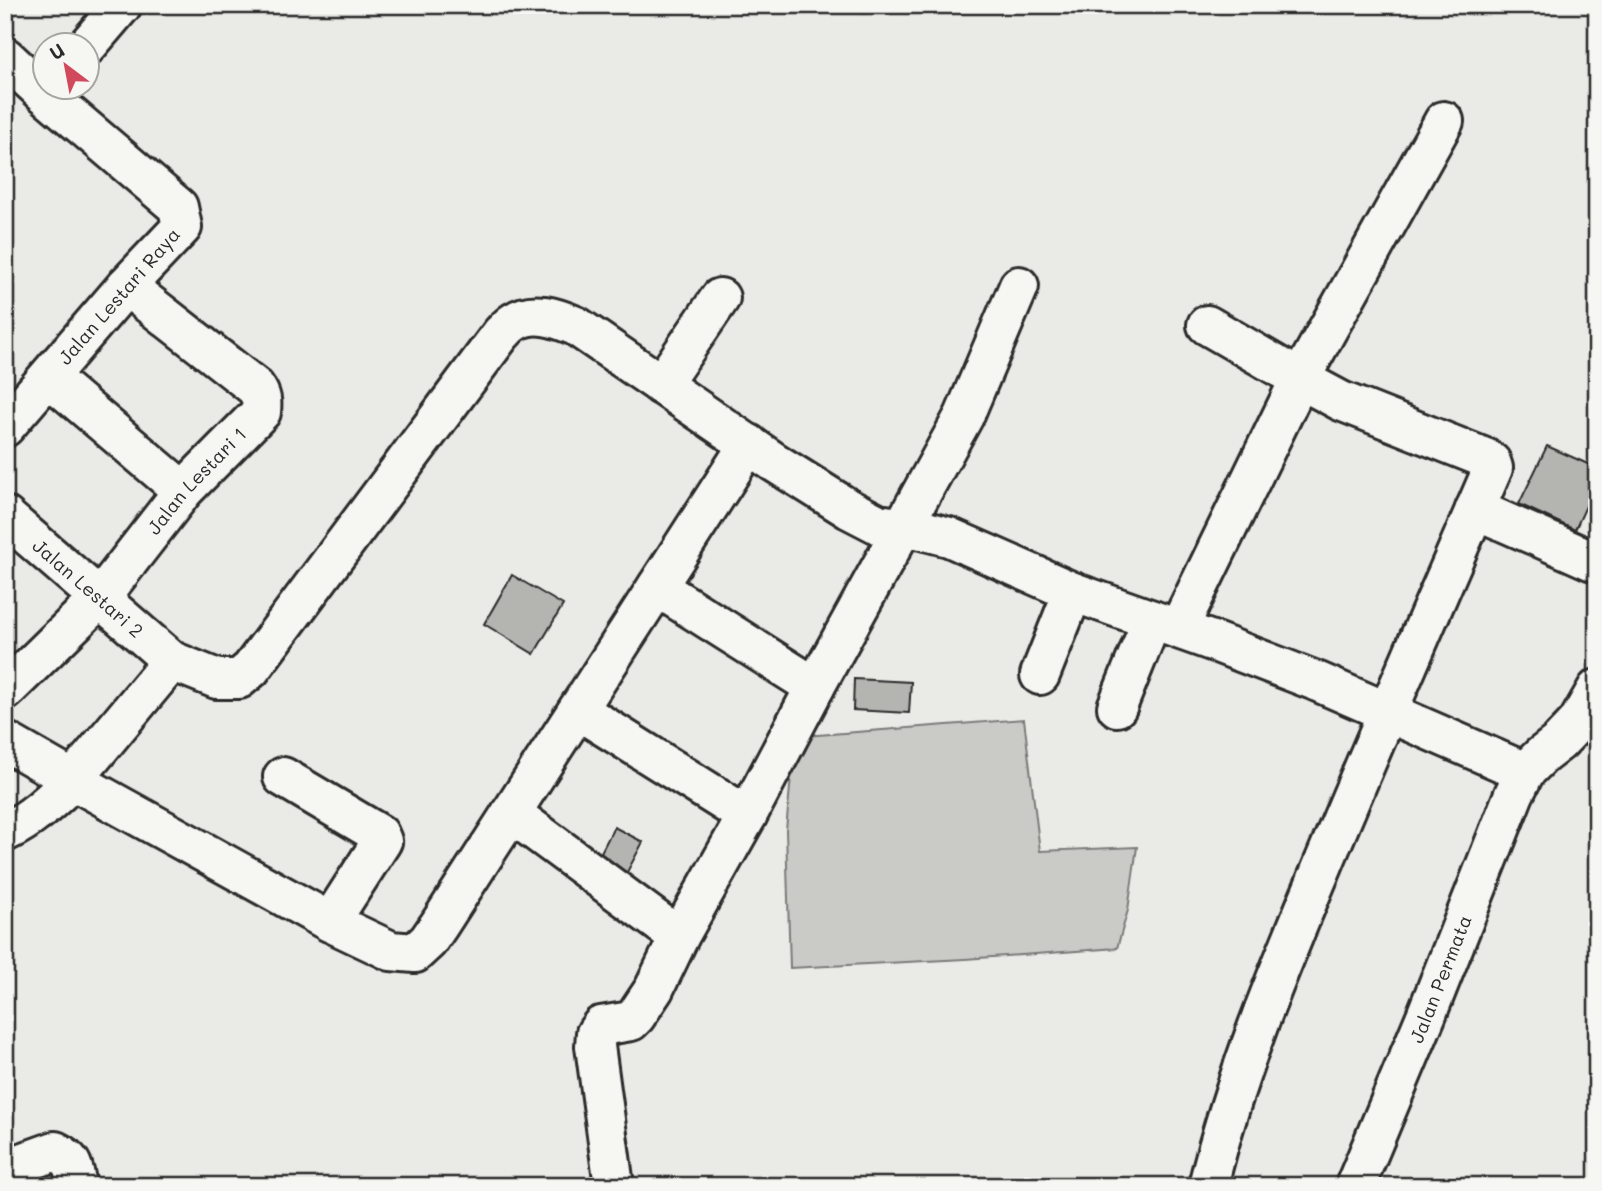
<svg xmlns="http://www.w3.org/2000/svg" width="1602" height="1191" viewBox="0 0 1602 1191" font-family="Mali,sans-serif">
	<rect width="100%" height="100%" fill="#eaeae6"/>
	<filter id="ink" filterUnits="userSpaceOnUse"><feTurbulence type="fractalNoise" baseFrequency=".0143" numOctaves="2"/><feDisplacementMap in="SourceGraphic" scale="14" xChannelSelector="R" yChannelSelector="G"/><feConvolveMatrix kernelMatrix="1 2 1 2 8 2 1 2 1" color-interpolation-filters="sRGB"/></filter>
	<g filter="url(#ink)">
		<!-- built -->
		<polygon fill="#dadad6" points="820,5 888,5 864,16"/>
		<!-- green -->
		<polygon fill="#cacac7" stroke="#7a7a79" stroke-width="2" points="1024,719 1040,851 1137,847 1128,910 1117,948 965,959 790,968 786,830 792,766 805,736"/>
		<!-- building -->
		<g fill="#b4b4b1" stroke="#2b2b2b" stroke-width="2">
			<polygon points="1547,446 1597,468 1597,482 1575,530 1519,504"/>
			<polygon points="512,575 563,605 534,654 484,624"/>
			<polygon points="854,679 911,682 909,713 853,710"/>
			<polygon points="614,827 643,842 626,874 597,860"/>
		</g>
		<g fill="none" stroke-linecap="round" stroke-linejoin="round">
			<!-- minor casing -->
			<g stroke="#2b2b2b" stroke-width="44">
				<g id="minor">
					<polyline points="87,46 122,5"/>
					<polyline points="5,57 45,94 178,207 182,227 126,286 5,427"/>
					<path d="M1207,325L1300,379L1341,401L1485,458L1491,462L1493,468C1435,603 1376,737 1320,872C1277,974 1234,1078 1208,1186"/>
					<polyline points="49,377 183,491"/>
					<polyline points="661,385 720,298"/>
					<polyline points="1475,509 1593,561"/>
					<path id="s1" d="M5,516L172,661L217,679H239L251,669L501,334C505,330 509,325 514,322C533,309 557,318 576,326L774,462L849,509L878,524L922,530L949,537L1073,592L1212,641L1316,681L1525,772"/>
					<polyline points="657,587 815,687"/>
					<polyline points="1186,613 1300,379 1444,121"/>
					<polyline points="172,661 73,780 330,922 391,951 415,953 428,941 439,925 749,444"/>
					<polyline points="1040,675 1073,592"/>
					<path id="s2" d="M5,691L100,598L183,491L261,412C262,402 262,396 255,387L126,286"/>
					<polyline points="1117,707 1152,620"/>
					<polyline points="578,710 747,816"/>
					<path d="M5,741L73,780C52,800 31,820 5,832"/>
					<polyline points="283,777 379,834 382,841 330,922"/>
					<polyline points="511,813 679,937"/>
					<path d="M5,1169L55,1151C74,1160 73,1167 77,1186"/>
					<polyline points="614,1186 595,1046 596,1033 601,1026 631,1021 636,1016 654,989 679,937 747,816 815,687 964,416 1019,286"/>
					<path id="s3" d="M1355,1186L1426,1016L1514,794L1525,772L1541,756L1559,742L1578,722L1597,689"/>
				</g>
			</g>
			<!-- minor -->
			<use href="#minor" stroke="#f6f6f2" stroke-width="38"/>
		</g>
	</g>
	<g text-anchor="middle" stroke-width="6" stroke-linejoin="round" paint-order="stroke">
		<!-- street labels -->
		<g font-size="19" fill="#2b2b2b" stroke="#f6f6f2">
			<text transform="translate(119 296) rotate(-49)" y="7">Jalan Lestari Raya</text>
			<text dy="7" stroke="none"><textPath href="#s2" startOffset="285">Jalan Lestari 1</textPath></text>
			<text dy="7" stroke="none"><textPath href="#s1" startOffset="110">Jalan Lestari 2</textPath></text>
			<text dy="7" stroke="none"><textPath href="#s3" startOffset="224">Jalan Permata</textPath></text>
		</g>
	</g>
	<!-- margin -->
	<rect width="1602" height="1191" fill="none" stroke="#f6f6f2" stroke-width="28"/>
	<rect x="14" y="14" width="1574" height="1163" fill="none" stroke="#2b2b2b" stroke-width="2.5" filter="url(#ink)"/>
	<!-- north arrow -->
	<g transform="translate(66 66) rotate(328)"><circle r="33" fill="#f6f6f2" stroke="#a5a5a2" stroke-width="2"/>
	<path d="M0-5L12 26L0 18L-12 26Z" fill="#d1495b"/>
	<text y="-10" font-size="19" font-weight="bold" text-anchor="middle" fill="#2b2b2b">U</text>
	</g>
</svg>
